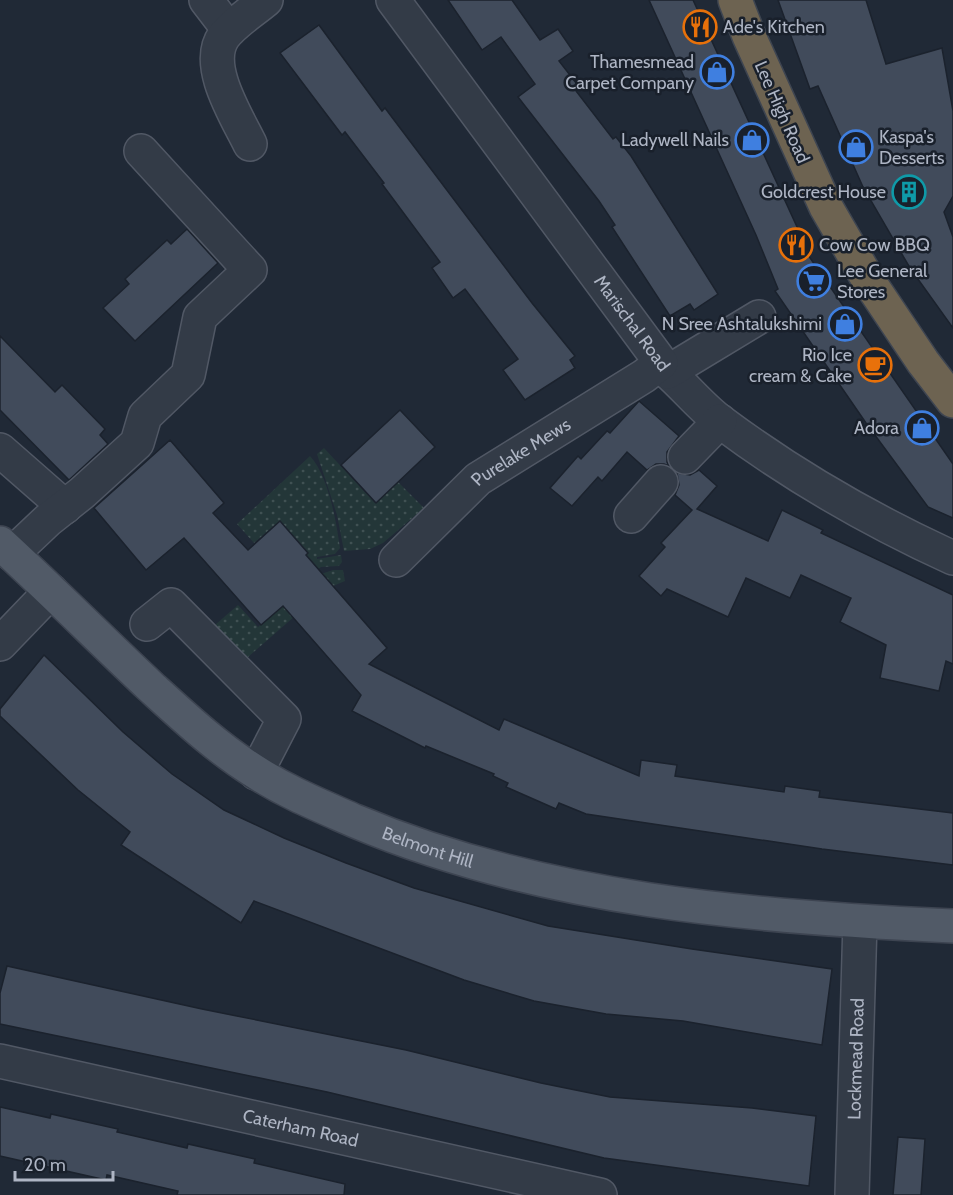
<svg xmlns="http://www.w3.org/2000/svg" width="953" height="1195" viewBox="0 0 953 1195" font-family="Cabin,sans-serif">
	<defs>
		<pattern id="green-dots" width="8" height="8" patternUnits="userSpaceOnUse" patternTransform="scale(1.5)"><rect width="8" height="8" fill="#233638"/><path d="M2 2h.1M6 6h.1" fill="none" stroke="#405153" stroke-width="1.8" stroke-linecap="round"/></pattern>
	</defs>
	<rect width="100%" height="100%" fill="#202936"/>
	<!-- green -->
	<g fill="url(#green-dots)">
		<polygon points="324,448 375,503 398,482 424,508 383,543 370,549 344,551 337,515 317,454"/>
		<path d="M310,456C329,477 336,521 340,548L335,554L317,557V559L341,555L342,562L339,566L321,567L317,570L321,574L333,570H343L345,581L326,589L240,664L208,631L238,605L258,627L288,601L304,555L276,524L254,543L237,524Z"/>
	</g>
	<!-- building -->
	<g fill="#414b5b" stroke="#1b222d" stroke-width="1.5">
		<polygon points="448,0 512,0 540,40 558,29 573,51 559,61 580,88 576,91 613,139 616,137 631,156 718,294 694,310 690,304 670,316 612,227 615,225 599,201 518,97 535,84 501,37 482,50"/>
		<polygon points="649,0 693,0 803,240 799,242 953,464 953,518 928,507 866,423 775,291 778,289 756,235"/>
		<polygon points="778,0 866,0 886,64 942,48 953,111 953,196 944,212 953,237 953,328 910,268 863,187 818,86 810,89"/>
		<polygon points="319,25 382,111 385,108 532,303 575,356 570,360 575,368 525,400 503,370 518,359 465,289 453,298 432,268 440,262 382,184 384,183 345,132 342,135 280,53"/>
		<polygon points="187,229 218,263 135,341 103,308 129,284 125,279 167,240 171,244"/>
		<polygon points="0,336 55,392 62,385 105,429 100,435 108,444 69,480 0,410"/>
		<polygon points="639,401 679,436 667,452 667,462 669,466 664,464 656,464 647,470 627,452 602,481 598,477 572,506 550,488 578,456 581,459 607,431 610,433"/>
		<polygon points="400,410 435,447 376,503 341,465"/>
		<polygon points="170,440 224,503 213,513 248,550 280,521 308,553 306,555 387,648 369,664 499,730 504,719 639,776 641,760 677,765 675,776 784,792 785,786 820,791 819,797 953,813 953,865 822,849 586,814 559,803 556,809 506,787 508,783 493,776 494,774 426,746 425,748 352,711 361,695 283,606 261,625 184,538 146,570 94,508"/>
		<polygon points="699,470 717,486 697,509 768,541 782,510 823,530 821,533 953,595 953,664 946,661 939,691 880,678 886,645 840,622 851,598 801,575 790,598 746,578 728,617 667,589 661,596 639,576 665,547 661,543 692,510 675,495 679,485 677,473 690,475"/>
		<polygon points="44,655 123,732 172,774 224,810 284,838 346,863 414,888 548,926 692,949 832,969 822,1045 683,1021 606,1014 534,1001 464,980 254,901 241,923 121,845 130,832 78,790 0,716 0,709"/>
		<polygon points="7,966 202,1009 406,1050 541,1083 610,1097 752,1108 816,1116 809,1186 604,1158 327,1092 0,1024 0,993"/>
		<polygon points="0,1107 50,1118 51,1114 118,1129 117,1132 187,1148 188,1144 255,1159 254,1163 345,1184 344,1195 177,1195 178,1191 107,1175 106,1180 0,1156"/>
		<polygon points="898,1137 925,1139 921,1195 893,1195"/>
	</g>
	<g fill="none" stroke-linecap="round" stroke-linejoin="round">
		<!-- minor casing -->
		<g stroke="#515865" stroke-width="36">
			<g id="minor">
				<polyline points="206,0 229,30"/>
				<path id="s1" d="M393,0L668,372C686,388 702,408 721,422C792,475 872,521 953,558"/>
				<path d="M250,144C237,117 203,65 224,36C235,22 253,11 266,0"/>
				<polyline points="668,372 759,317"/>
				<polyline points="0,450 65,507"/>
				<polyline points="685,457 720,421"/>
				<polyline points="631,516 661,482"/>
				<polyline points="12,554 48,520 82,493 137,443 145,416 188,375 200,317 250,270 141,151"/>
				<path id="s2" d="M396,560L478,479L644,376L661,363"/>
				<polyline points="147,624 171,605 284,719 256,773"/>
				<polyline points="0,644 51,591"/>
				<path id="s3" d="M0,1061L600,1195"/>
				<path id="s4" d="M852,1195L860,922"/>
			</g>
		</g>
		<!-- major casing -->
		<g stroke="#3d4451" stroke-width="36">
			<g id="major">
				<path id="s5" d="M0,543C51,590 100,639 151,687C184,717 216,747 254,771C286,792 321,806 355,821C543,900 751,917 953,926"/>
			</g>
		</g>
		<!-- highway casing -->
		<g stroke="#3e4551" stroke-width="36">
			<polyline id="highway" points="735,0 749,36 826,207 870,283 923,362 953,401"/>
		</g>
		<!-- minor -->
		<use href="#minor" stroke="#333b47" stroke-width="33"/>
		<!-- major -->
		<use href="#major" stroke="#515a67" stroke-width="33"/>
		<!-- highway -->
		<use href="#highway" stroke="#6d6351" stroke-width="33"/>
	</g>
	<!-- icons -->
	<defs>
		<g id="restaurant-ring" transform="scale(1.725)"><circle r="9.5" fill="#19202b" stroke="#e8710a" stroke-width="1.5"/><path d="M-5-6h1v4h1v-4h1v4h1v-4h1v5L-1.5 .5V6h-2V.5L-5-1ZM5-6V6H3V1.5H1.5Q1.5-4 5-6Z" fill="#e8710a"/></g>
		<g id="shop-ring" transform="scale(1.725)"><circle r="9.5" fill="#19202b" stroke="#3f7fe0" stroke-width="1.5"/><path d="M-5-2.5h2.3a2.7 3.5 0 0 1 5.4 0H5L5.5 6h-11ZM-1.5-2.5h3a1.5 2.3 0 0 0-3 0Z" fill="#3f7fe0"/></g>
		<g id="building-ring" transform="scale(1.725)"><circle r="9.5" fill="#19202b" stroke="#0f9aa8" stroke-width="1.5"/><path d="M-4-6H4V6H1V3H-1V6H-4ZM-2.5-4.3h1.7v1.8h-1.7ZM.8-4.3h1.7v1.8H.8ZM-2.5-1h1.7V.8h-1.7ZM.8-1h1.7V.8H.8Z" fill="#0f9aa8"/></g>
		<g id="supermarket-ring" transform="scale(1.725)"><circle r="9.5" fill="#19202b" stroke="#3f7fe0" stroke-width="1.5"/><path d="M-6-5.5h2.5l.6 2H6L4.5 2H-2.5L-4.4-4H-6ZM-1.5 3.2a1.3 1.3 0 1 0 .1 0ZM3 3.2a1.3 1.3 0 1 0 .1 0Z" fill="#3f7fe0"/></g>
		<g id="cafe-ring" transform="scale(1.725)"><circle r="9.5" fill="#19202b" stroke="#e8710a" stroke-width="1.5"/><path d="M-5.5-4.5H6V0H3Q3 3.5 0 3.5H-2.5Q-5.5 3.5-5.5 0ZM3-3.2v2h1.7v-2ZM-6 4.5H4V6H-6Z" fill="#e8710a"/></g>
	</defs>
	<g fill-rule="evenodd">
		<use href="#restaurant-ring" x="700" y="27"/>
		<use href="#shop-ring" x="717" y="72"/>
		<use href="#shop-ring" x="752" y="140"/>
		<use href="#shop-ring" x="856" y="147"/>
		<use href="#building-ring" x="909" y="192"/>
		<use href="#restaurant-ring" x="796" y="245"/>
		<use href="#supermarket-ring" x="814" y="281"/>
		<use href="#shop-ring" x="845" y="324"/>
		<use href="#cafe-ring" x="875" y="365"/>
		<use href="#shop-ring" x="922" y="428"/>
	</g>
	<g text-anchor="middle" stroke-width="5" stroke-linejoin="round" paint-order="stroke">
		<!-- poi labels -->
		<g font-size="18" fill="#aeb5c4" stroke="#19202b" text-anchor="end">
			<text x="723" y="33" text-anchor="start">Ade's Kitchen</text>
			<text x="694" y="68">Thamesmead<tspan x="694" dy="21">Carpet Company</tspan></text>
			<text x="879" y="143" text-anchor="start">Kaspa's<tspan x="879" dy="21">Desserts</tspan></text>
			<text x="729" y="146">Ladywell Nails</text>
			<text x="886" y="198">Goldcrest House</text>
			<text x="819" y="251" text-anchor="start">Cow Cow BBQ</text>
			<text x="837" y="277" text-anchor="start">Lee General<tspan x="837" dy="21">Stores</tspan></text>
			<text x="822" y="330">N Sree Ashtalukshimi</text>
			<text x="852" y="361">Rio Ice<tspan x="852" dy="21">cream &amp; Cake</tspan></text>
			<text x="899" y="434">Adora</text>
		</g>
		<!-- street labels -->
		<g font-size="18" fill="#aeb5c4" stroke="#19202b">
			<text transform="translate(782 112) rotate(66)" y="6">Lee High Road</text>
			<text dy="6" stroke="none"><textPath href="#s1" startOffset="402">Marischal Road</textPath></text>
			<text dy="6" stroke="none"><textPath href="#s2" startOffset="166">Purelake Mews</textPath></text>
			<text dy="6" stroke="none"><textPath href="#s5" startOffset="532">Belmont Hill</textPath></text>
			<text dy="6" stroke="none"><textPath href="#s4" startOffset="136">Lockmead Road</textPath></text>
			<text dy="6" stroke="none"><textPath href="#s3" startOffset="308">Caterham Road</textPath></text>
		</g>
	</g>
	<!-- scale -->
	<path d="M15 1171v9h98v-9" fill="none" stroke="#aeb5c4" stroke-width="3"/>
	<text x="24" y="1171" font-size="18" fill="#aeb5c4" stroke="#19202b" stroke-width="4.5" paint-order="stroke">20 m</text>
</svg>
